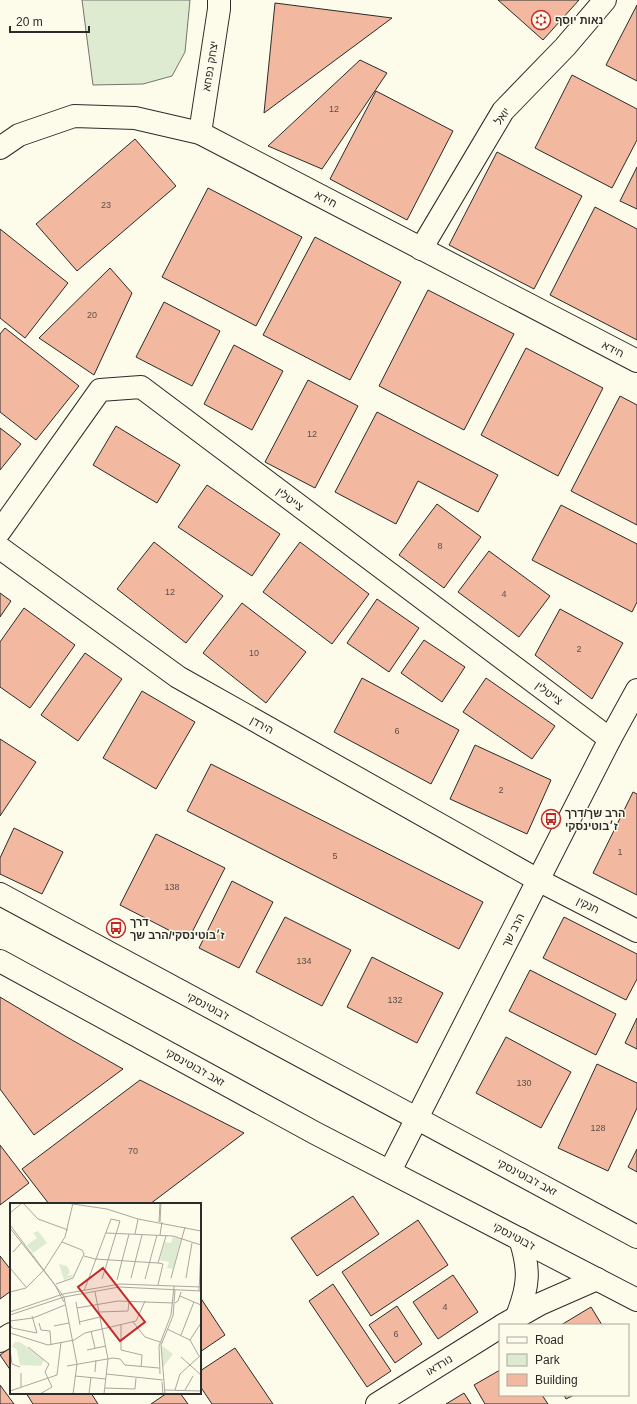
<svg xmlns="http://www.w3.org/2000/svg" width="637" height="1404" viewBox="0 0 637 1404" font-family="Helvetica,'Noto Sans Hebrew',sans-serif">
	<rect width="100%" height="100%" fill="#fdfbea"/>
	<!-- green -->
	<polygon fill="#deebd1" stroke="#74746e" points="82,0 190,0 185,52 172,76 143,84 93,85"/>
	<!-- building -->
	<g fill="#f2b8a0" stroke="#2b2b2b">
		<polygon points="498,0 579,0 543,40"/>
		<polygon points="275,3 392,18 264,113"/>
		<polygon points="637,5 637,81 606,65"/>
		<polygon points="360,60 387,73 322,169 268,146"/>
		<polygon points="572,75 637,109 637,140 612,188 535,148"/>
		<polygon points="376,91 453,131 407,220 330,179"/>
		<polygon points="135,139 176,186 77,271 36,224"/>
		<polygon points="497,152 582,196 534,289 449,245"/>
		<polygon points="637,167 637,209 620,201"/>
		<polygon points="208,188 302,237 256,326 162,277"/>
		<polygon points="595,207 637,229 637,340 550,295"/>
		<polygon points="0,229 68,283 25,338 0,318"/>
		<polygon points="315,237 401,282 350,380 263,335"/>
		<polygon points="110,268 132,293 94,375 39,338"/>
		<polygon points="428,290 514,334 464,430 379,386"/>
		<polygon points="164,302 220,331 192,386 136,357"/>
		<polygon points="5,328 79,386 36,440 0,412 0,334"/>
		<polygon points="234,345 283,371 252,430 204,404"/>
		<polygon points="526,348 603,388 558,476 481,435"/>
		<polygon points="308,380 358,406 315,488 265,462"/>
		<polygon points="620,396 637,405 637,525 571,491"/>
		<polygon points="377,412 498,475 478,512 418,481 396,524 335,492"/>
		<polygon points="116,426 180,465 157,503 93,465"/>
		<polygon points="0,428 21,444 0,470"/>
		<polygon points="207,485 280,534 252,576 178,527"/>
		<polygon points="437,504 481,537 444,588 399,555"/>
		<polygon points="561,505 637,544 637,602 632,612 532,560"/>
		<polygon points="154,542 223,596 186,643 117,589"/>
		<polygon points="300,542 369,594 332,644 263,592"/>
		<polygon points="489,551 550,596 519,637 458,592"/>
		<polygon points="0,593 11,601 0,617"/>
		<polygon points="377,599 419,628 389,672 347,643"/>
		<polygon points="242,603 306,652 266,703 203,653"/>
		<polygon points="24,608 75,645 30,708 0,687 0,642"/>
		<polygon points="560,609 623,643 592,699 535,655"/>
		<polygon points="424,640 465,667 442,702 401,673"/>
		<polygon points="85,653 122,679 78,741 41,715"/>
		<polygon points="362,678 459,730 431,784 334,732"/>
		<polygon points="486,678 555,726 532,759 463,712"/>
		<polygon points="142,691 195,722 156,789 103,758"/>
		<polygon points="0,739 36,762 0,816"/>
		<polygon points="475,745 551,780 527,834 450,799"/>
		<polygon points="211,764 483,902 459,949 187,811"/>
		<polygon points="633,792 637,794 637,895 593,873"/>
		<polygon points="14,828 63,852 42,894 0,874 0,858"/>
		<polygon points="156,834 225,868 188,940 120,905"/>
		<polygon points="232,881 273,902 239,968 199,948"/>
		<polygon points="285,917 351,950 322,1006 256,972"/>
		<polygon points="564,917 637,954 637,979 626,1000 543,958"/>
		<polygon points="372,957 443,993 417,1043 347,1007"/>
		<polygon points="530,970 616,1014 596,1055 509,1011"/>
		<polygon points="0,997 65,1036 123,1069 34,1135 0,1089"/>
		<polygon points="637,1018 637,1049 625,1043"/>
		<polygon points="506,1037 571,1072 541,1128 476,1093"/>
		<polygon points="597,1064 637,1083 637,1108 608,1171 558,1148"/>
		<polygon points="140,1080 244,1133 150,1204 49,1204 22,1169"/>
		<polygon points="0,1145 29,1183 0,1205"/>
		<polygon points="637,1149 637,1172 628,1167"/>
		<polygon points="353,1196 379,1234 317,1276 291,1238"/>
		<polygon points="418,1220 448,1265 371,1316 342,1272"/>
		<polygon points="0,1256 11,1270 11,1291 0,1299"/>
		<polygon points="453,1275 478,1312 438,1339 413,1302"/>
		<polygon points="333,1284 391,1371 367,1387 309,1301"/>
		<polygon points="200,1297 225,1335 200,1352"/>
		<polygon points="397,1306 422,1344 395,1363 369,1325"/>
		<polygon points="591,1307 602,1325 561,1325"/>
		<polygon points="11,1347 11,1371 0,1355"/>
		<polygon points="235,1348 273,1404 212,1404 200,1386 200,1371"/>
		<polygon points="500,1370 500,1395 542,1395 548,1404 485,1404 474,1385"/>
		<polygon points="0,1385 14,1404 0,1404"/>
		<polygon points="26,1393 91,1393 98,1404 33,1404"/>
		<polygon points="167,1393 180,1393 188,1404 151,1404"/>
		<polygon points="464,1393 471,1404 446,1404"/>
		<polygon points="564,1395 574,1395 566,1399"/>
	</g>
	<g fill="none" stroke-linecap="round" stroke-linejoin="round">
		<!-- minor casing -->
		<g stroke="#2b2b2b" stroke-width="24">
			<g id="minor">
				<polyline points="200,133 219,9 219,0"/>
				<polyline points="0,148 19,135 74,116 135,118 200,133 637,361"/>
				<polyline points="421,249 503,111 565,47 605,0"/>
				<polyline points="0,531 100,390 141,387 610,739"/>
				<polyline points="0,548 178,677 538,880 637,931"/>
				<polyline points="390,1171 610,739 637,690"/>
				<path d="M517,1316C529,1286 530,1269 520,1239"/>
				<polyline points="503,1325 540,1304 597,1279"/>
				<polyline points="0,1341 11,1334"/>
				<polyline points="377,1404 500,1327"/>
			</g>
		</g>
		<!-- major casing -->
		<g stroke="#2b2b2b" stroke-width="24">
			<g id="major">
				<polyline points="0,894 637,1237"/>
				<polyline points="0,961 315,1133 637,1300"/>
			</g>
		</g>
		<!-- minor -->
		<use href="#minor" stroke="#fdfbea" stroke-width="22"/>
		<!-- major -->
		<use href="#major" stroke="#fdfbea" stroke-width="22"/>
	</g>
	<!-- icons -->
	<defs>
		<g id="synagogue-ring" transform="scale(1)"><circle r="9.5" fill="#fdfbea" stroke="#c62828" stroke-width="1.5"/><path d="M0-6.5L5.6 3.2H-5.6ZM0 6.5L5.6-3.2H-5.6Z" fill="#c62828"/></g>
		<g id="bus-ring" transform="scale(1)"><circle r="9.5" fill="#fdfbea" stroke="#c62828" stroke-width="1.5"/><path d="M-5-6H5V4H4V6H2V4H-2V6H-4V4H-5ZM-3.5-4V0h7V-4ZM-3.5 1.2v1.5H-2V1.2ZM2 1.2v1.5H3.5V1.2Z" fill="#c62828"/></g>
	</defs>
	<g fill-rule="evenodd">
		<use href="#synagogue-ring" x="541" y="20"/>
		<use href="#bus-ring" x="551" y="819"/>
		<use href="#bus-ring" x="116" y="928"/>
	</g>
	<g text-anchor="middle" stroke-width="3" stroke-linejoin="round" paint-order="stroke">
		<!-- number labels -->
		<g font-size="9" fill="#5d4e48">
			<text x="334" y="112">12</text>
			<text x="106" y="208">23</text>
			<text x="92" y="318">20</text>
			<text x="312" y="437">12</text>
			<text x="440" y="549">8</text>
			<text x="170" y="595">12</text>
			<text x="504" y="597">4</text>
			<text x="579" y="652">2</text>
			<text x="254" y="656">10</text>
			<text x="397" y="734">6</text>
			<text x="501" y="793">2</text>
			<text x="620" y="855">1</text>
			<text x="335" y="859">5</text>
			<text x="172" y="890">138</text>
			<text x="304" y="964">134</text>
			<text x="395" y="1003">132</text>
			<text x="524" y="1086">130</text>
			<text x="598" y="1131">128</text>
			<text x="133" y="1154">70</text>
			<text x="445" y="1310">4</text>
			<text x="396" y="1337">6</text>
		</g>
		<!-- poi labels -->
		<g font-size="11" font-weight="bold" fill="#2b2b2b" stroke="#fdfbea" text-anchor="start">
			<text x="555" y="24">נאות יוסף</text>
			<text x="565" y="817">הרב שך/דרך<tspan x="565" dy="13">ז׳בוטינסקי</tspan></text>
			<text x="130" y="926">דרך<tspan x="130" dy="13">ז׳בוטינסקי/הרב שך</tspan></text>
		</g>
		<!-- street labels -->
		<g font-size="11" fill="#2b2b2b" stroke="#fdfbea">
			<text transform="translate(210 66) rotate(-81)" y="4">יצחק נפחא</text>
			<text transform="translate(502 116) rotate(-55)" y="4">יואל</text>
			<text transform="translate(326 199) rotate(28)" y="4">חידא</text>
			<text transform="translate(613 349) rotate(27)" y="4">חידא</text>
			<text transform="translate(290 499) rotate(37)" y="4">צייטלין</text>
			<text transform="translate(549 693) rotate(37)" y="4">צייטלין</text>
			<text transform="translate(262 725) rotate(29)" y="4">הירדן</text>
			<text transform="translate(588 905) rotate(27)" y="4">חנקין</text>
			<text transform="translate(513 930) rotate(-63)" y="4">הרב שך</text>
			<text transform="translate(208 1006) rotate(28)" y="4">ז'בוטינסקי</text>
			<text transform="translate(195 1067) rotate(29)" y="4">זאב ז'בוטינסקי</text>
			<text transform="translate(527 1177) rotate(28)" y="4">זאב ז'בוטינסקי</text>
			<text transform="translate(514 1236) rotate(28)" y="4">ז'בוטינסקי</text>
			<text transform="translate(439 1365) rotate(-32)" y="4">נורדאו</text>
		</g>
	</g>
	<!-- overview -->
	<g transform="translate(10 1203)">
		<rect width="191" height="191" fill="#fdfbea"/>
		<path d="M28,28L37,40L23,50L17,42L27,35L23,30ZM163,34L171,36L163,66L157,65L159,59L150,57L155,39L161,40ZM49,61L57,63L60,69L57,73L64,71L62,74L54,77ZM5,139H10L34,157L31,163L10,162L7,147L2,143ZM152,143L163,151L153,164Z" fill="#deebd1"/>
		<path fill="none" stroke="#a9a89e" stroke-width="1" d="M13,0L28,16L58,27M56,0L97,6L128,16L191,28M0,10L12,0M149,19L150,0M150,19L151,0M0,22L54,94L67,161L63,191M0,25L45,82L54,99M96,30L163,33L191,42M125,31L128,16M150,32L152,19M3,49L12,39M74,53L85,56L148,60M0,65L16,84M121,75L132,32M161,75L175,24M176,75L182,40M135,76L147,32M107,77L119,31M46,81L63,75L74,51L72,47L52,39M148,82L153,61L148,60L156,33M74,88L101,16L110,18L92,76M189,88L191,46M0,89L16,85L34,67L55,34L63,0M85,89L98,156L94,191M170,93L191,102M66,99L70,122M165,100L168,98L171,89M67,105L108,98L163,100M0,109L53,91L110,81L191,84M89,109L118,108L119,98M0,112L54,94L109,84L191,88M0,118L23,115L55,102M69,119L90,114M123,119L135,134L150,139M29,120L31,127L40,128L41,142M0,121L2,125L27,130L22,113M111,122V147L132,152L131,164M44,123L59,120M157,126L180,137L189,153M81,128L85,145M0,130L38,142L64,137L75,130L126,118L135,98M171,132L184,99M180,137L191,120M18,144L39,161L35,169L42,184L30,191M0,146L2,161L10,164M77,147L96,143M171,154L191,172M57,163L103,155L110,156L115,162L149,165M85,169L86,157M11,170V184M96,171L153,177M150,171L149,143L161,112L164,83M65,173L96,176M152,179L153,191M95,185L125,186L126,175M154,187L191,188M165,187L170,171L191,152M175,187L183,173M0,188L47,172L51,139M79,191L81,174M155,191L151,142L163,113L165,87"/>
		<path fill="#c62828" fill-opacity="0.15" stroke="#c62828" stroke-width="2" d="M93,65L135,119L110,138L68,84Z"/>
		<rect width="191" height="191" fill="none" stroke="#2b2b2b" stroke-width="2"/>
	</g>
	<!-- legend -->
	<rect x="499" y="1324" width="130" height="72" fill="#fdfbea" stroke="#a9a89e"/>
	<rect x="507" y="1337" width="20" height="6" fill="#fdfbea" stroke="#a9a89e"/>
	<text x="535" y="1344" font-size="12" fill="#2b2b2b">Road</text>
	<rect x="507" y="1354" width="20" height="12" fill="#deebd1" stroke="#a9a89e"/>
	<text x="535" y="1364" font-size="12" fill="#2b2b2b">Park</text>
	<rect x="507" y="1374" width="20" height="12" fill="#f2b8a0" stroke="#a9a89e"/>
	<text x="535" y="1384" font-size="12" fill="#2b2b2b">Building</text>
	<!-- scale -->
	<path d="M10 26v6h79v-6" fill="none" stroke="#2b2b2b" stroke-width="2"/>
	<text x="16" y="26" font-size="12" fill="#2b2b2b" stroke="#fdfbea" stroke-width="3" paint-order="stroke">20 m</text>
</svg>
